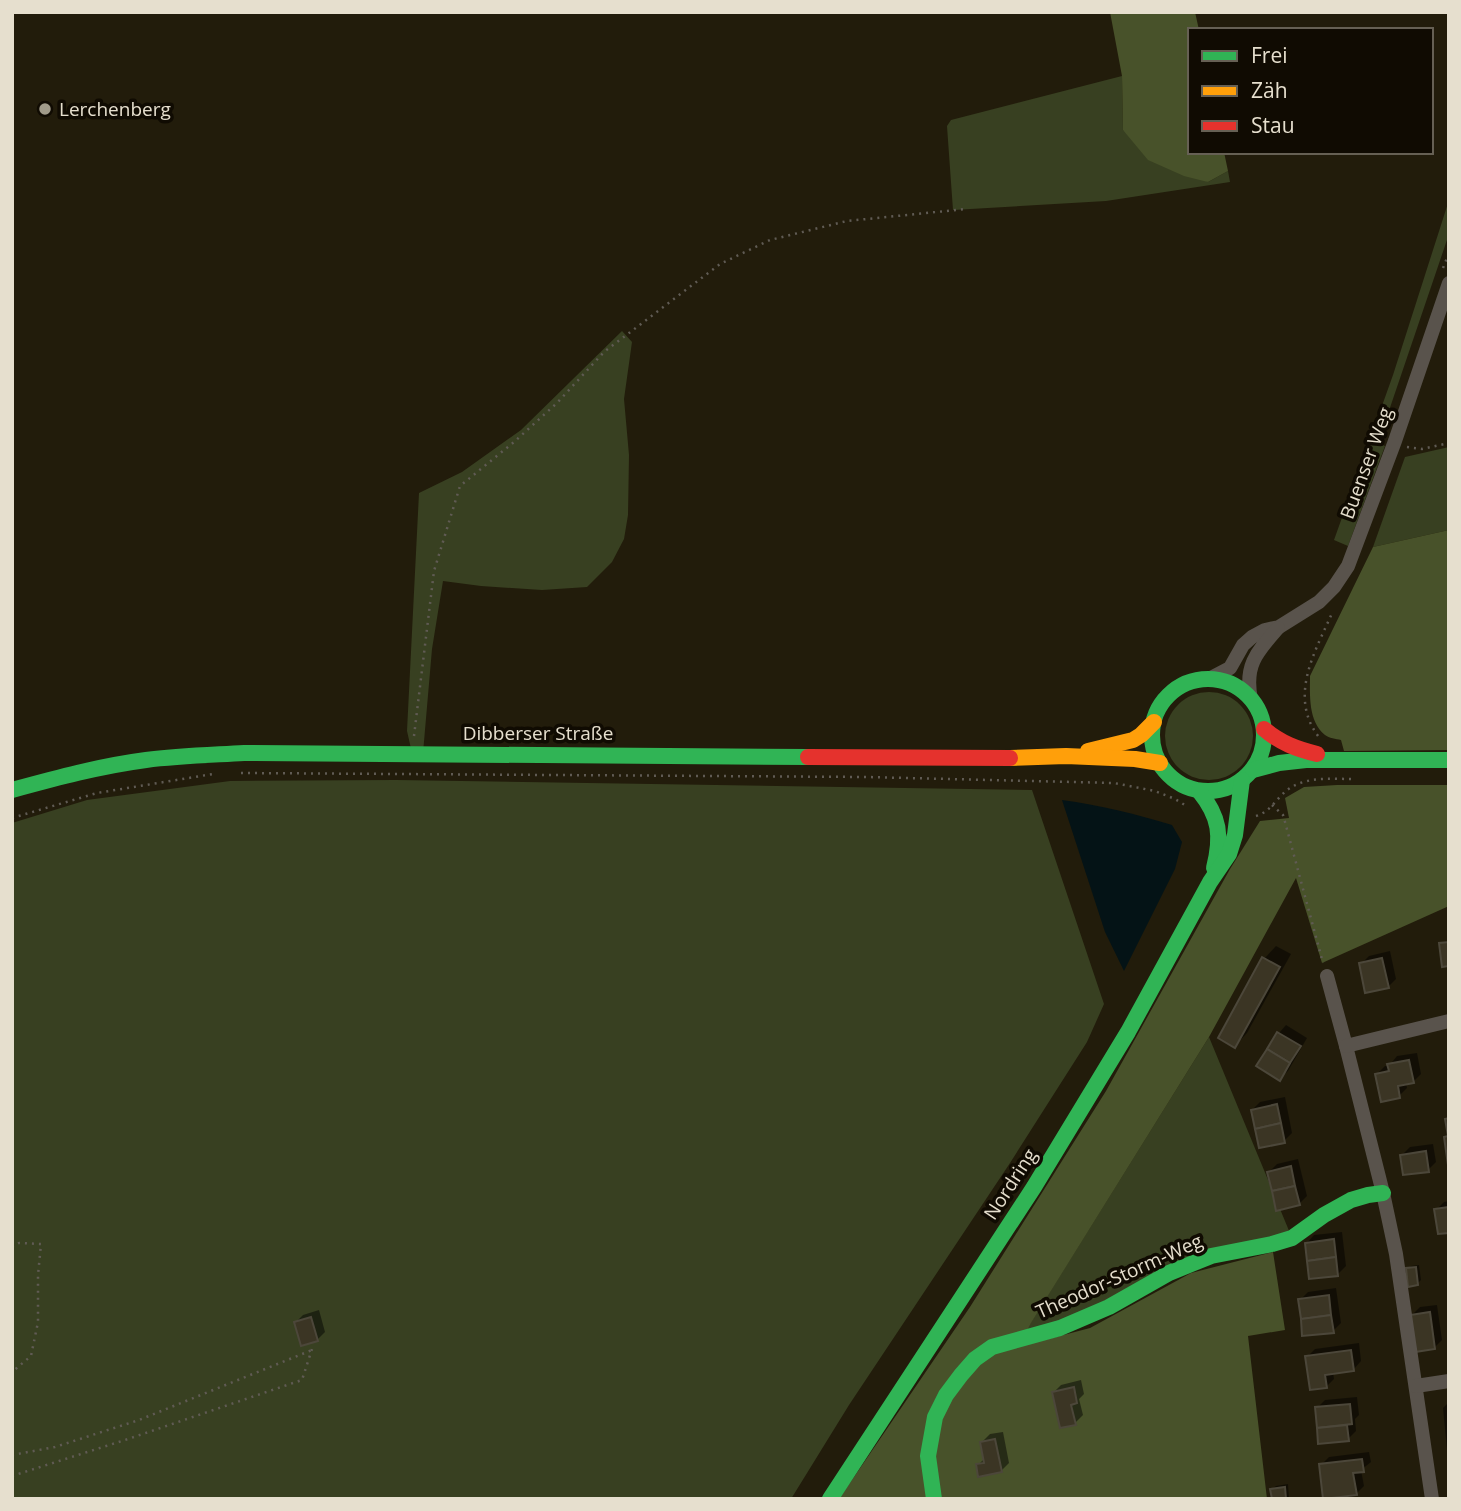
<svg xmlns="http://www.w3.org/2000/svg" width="1461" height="1511" viewBox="0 0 1461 1511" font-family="'Open Sans',sans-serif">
	<rect width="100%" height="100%" fill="#221c0b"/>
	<!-- green -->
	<g fill="#384021">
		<polygon points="1122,76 1123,130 1208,182 1228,171 1230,182 1106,201 953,210 947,126 951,120"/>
		<polygon points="1449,200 1449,234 1378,443 1385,446 1348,546 1334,540 1393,375"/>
		<polygon points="622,331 632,342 624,399 629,455 628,515 624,539 612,562 587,587 542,590 481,586 443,581 432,649 423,753 412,753 407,731 419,493 462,472 521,430"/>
		<polygon points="1449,447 1449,530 1373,547 1405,457"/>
		<circle cx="1209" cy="736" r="44"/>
		<polygon points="396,780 1032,790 1104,1004 1087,1042 1010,1163 849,1405 791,1499 12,1499 12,823 87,800 230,781"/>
		<polygon points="1209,1037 1292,1238 1242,1249 1020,1340"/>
	</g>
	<!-- forest -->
	<g fill="#48522a">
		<polygon points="1110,12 1195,12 1199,30 1190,30 1190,152 1224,152 1228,171 1208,182 1184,176 1148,160 1123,130 1122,76"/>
		<path d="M1449,530V750L1344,751L1341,740C1336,739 1329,738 1325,735C1308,721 1310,695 1310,676L1373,547Z"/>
		<polygon points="1337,785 1449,785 1449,906 1322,963 1296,878 1209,1037 1031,1323 1018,1347 1090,1328 1191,1273 1273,1252 1285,1330 1248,1336 1267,1499 839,1499 970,1307 1106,1091 1230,869 1260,821 1289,818 1285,798 1304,787"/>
	</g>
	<!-- water -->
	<path fill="#041316" d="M1062,800C1099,805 1136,814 1172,825L1182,842L1175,869L1124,971L1105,932Z"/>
	<!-- shadow -->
	<g fill="#0007">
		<polygon points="1276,946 1291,954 1247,1033 1235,1046 1264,959"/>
		<polygon points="1390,951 1396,979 1388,987 1361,964 1369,956"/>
		<polygon points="1286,1025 1307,1038 1288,1071 1280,1078 1259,1066 1279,1033"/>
		<polygon points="1417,1053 1421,1074 1413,1082 1406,1083 1407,1088 1399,1096 1377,1074 1385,1066 1389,1066 1397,1056"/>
		<polygon points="1285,1097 1292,1133 1284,1141 1252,1110 1260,1102"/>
		<polygon points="1433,1144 1436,1162 1428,1170 1402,1155 1410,1147"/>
		<polygon points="1298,1159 1307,1196 1299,1204 1269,1172 1277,1164"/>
		<polygon points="1449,1201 1449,1231 1436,1210 1444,1202"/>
		<polygon points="1342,1232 1346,1266 1338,1274 1307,1243 1314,1235"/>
		<polygon points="1419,1265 1421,1280 1417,1284 1408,1269 1411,1266"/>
		<polygon points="1336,1288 1341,1323 1333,1331 1300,1300 1308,1292"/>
		<polygon points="1437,1305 1442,1340 1434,1348 1412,1315 1420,1307"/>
		<polygon points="319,1310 325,1332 317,1340 296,1322 303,1315"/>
		<polygon points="1359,1343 1361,1361 1354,1369 1333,1372 1334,1379 1326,1387 1307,1357 1315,1349"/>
		<polygon points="1081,1380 1084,1394 1079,1399 1083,1415 1075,1423 1053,1393 1061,1385"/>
		<polygon points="1357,1397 1359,1415 1355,1419 1356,1431 1348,1439 1320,1442 1317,1408 1325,1400"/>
		<polygon points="1449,1402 1449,1460 1448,1460 1443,1408"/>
		<polygon points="1003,1432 1009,1463 1001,1471 978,1465 985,1458 982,1442 990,1434"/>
		<polygon points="1369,1452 1371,1462 1361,1470 1364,1486 1356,1494 1321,1465 1329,1457"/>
		<polygon points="1288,1484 1289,1499 1273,1499 1272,1489 1276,1486"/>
	</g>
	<!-- building -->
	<g fill="#3b3524" stroke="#4c473a" stroke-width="2">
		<polygon points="1449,942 1449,966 1442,967 1439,943"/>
		<polygon points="1262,957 1280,967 1235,1048 1218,1038"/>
		<polygon points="1382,958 1389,988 1365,993 1359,963"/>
		<polygon points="1277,1032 1301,1046 1290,1063 1267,1049"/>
		<polygon points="1267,1049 1290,1063 1280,1081 1256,1066"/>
		<polygon points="1409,1060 1414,1083 1398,1086 1400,1098 1381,1102 1375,1074 1389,1071 1387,1064"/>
		<polygon points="1277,1104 1281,1123 1255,1129 1251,1110"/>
		<polygon points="1449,1118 1449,1165 1448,1165 1444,1137 1448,1136 1445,1119"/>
		<polygon points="1281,1123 1285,1143 1259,1148 1255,1129"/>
		<polygon points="1426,1151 1429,1172 1403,1175 1400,1155"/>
		<polygon points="1291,1166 1295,1186 1272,1191 1267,1172"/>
		<polygon points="1295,1186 1300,1205 1276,1211 1272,1191"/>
		<polygon points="1449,1207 1449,1233 1438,1234 1434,1209"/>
		<polygon points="1334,1239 1336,1257 1307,1261 1305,1243"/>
		<polygon points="1336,1257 1338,1276 1309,1279 1307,1261"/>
		<polygon points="1416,1267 1418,1285 1408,1287 1406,1268"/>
		<polygon points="1329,1295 1331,1315 1301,1319 1298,1299"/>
		<polygon points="1430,1312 1435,1349 1415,1352 1410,1315"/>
		<polygon points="1331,1315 1334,1333 1302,1336 1301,1319"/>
		<polygon points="311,1317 318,1341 301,1346 294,1322"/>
		<polygon points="1351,1350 1354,1371 1325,1375 1327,1388 1310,1390 1305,1356"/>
		<polygon points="1074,1387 1077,1403 1071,1405 1076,1425 1060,1428 1052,1392"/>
		<polygon points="1350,1404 1352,1424 1317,1428 1315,1407"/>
		<polygon points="1347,1425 1349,1441 1318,1444 1317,1428"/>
		<polygon points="995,1439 1002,1472 978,1477 976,1464 984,1463 980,1442"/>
		<polygon points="1362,1459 1364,1472 1353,1473 1357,1495 1323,1499 1319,1464"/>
		<polygon points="1285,1487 1286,1499 1272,1499 1270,1489"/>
	</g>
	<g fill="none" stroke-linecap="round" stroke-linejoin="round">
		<!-- path -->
		<g stroke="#605b54" stroke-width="2.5" stroke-dasharray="2 5" stroke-linecap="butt">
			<polyline points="1443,268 1449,253"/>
			<polyline points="1407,447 1422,449 1449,443"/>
			<polyline points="414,736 434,571 460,486 514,442 557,403 604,352 720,264 770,240 847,221 966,209"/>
			<path d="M1318,736C1288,695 1316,650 1333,611"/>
			<polyline points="241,773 866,777 1114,783 1155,791 1175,799 1188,807"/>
			<polyline points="1272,805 1283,815 1285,822 1323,963"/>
			<path d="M1256,816C1270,812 1276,799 1286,791C1304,776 1330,779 1352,779"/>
			<polyline points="12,818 97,793 213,774"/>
			<polyline points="12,1247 19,1243 41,1244 38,1275 38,1322 31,1356 12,1372"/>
			<polyline points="12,1455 55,1447 139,1420 312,1350"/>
			<polyline points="12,1476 128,1439 302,1380 312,1349"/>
		</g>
		<!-- street -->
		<g stroke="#59534c" stroke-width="14">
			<polyline points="1209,679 1230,668 1243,645 1252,637 1265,630 1279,627 1319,602 1334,587 1348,566 1395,441 1449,283"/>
			<path d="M1251,699C1244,665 1257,652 1278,628"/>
			<polyline points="1327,976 1346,1046 1383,1193 1396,1254 1432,1499"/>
			<polyline points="1346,1046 1449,1021"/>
			<polyline points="1416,1386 1449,1381"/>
		</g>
		<!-- fast -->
		<g stroke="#30b455" stroke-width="16">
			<circle cx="1208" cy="735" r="56"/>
			<polyline points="1253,770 1279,763 1306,760 1449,760"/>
			<path d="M12,790C56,778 100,766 146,760C178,756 211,755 244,753L808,757"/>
			<path d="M1199,791C1220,817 1222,836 1214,868"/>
			<polyline points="830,1499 1034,1187 1128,1032 1210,882 1229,854 1235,835 1242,780"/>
			<polyline points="934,1499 928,1456 935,1417 946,1395 961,1375 975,1359 992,1347 1060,1328 1109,1307 1169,1273 1211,1256 1272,1244 1292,1238 1324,1215 1351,1200 1368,1195 1383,1193"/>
		</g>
		<!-- slow -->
		<g stroke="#ff9f0a" stroke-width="16">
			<polyline points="1088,751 1133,740 1141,735 1154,722"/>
			<polyline points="1010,758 1066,756 1135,759 1160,763"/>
		</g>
		<!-- jam -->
		<g stroke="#e5322d" stroke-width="16">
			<path d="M1264,729C1280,743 1297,749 1317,754"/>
			<polyline points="808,757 1010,758"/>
		</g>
	</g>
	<!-- markers -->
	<circle fill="#a19b8a" stroke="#100b02" stroke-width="2.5" cx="45" cy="109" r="7"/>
	<g text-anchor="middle" stroke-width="7" stroke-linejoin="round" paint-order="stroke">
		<!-- poi labels -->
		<g font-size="19" fill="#e6dfce" stroke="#100b02" text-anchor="start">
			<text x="59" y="116">Lerchenberg</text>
		</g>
		<!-- street labels -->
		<g font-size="19" fill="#e6dfce" stroke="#100b02">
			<text transform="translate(1366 463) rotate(-70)" y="7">Buenser Weg</text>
			<text x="538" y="740">Dibberser Straße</text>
			<text transform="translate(1010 1184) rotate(-57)" y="7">Nordring</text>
			<text transform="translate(1119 1276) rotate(-24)" y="7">Theodor-Storm-Weg</text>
		</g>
	</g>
	<!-- border -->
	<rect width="1461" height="1511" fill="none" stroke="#e6dfce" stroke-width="28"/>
	<!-- legend -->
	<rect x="1188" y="28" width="245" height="126" fill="#100b02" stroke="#666054" stroke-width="2"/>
	<rect x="1202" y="51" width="35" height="10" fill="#30b455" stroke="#666054" stroke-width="2"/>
	<text x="1251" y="63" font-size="21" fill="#e6dfce">Frei</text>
	<rect x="1202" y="86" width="35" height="10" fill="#ff9f0a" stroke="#666054" stroke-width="2"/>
	<text x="1251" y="98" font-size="21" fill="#e6dfce">Zäh</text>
	<rect x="1202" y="121" width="35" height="10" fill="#e5322d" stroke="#666054" stroke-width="2"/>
	<text x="1251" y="133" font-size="21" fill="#e6dfce">Stau</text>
</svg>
